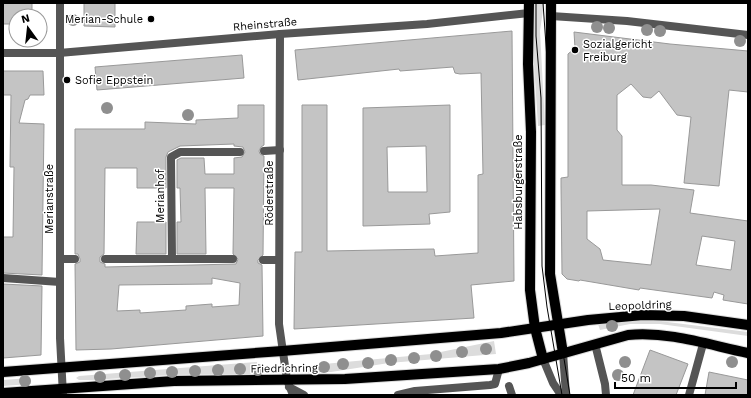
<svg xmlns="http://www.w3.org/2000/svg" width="751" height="398" viewBox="0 0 751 398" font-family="'Work Sans',sans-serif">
	<rect width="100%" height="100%" fill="#fff"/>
	<!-- green -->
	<g fill="#dcdcdc">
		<polygon points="532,3 544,3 540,31 545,125 538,126 532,33"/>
		<polygon points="651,320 748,332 748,336 660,324 630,324 600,330 598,324"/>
		<polygon points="494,341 496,354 389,363 331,372 303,373 304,371 313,365 431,354"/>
		<polygon points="257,362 257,367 264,368 264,374 171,375 92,380 79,380 76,378 79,376"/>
		<polygon points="30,378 31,384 3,386 3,380"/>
	</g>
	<!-- building -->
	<g fill="#c4c4c4" stroke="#999" fill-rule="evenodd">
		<polygon points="3,3 32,3 32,16 16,16 16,24 3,24"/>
		<polygon points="84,3 115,3 115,27 84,26"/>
		<polygon points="512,31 514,281 471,285 474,318 294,329 295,252 302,252 302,105 327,105 327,251 434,249 435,256 478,253 478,175 483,174 481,73 460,74 455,73 453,67 400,71 399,69 298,80 295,50"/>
		<path d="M574,32L670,44L748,51V92L729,90L719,186L684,183L691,117L677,115L659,91L651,98L643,97L631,84L617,95V130L622,136V185H651L694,190L690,213L748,221V304L723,300L724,295L714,292L712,298L640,288L639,290L580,280L579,281L567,279L562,274L561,186V178L568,177V54L575,48ZM660,209L651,265L603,260L600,249L587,239V211ZM702,236L735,241L731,270L696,265Z"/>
		<polygon points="242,55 244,78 97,90 95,67"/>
		<polygon points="3,71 43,71 44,95 30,95 28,99 25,100 19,123 44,124 42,275 3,273 3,237 13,237 14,167 10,167 11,95 3,95"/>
		<path d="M238,105H264V145L261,147L259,151L260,154L264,156L263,255L258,260V263L262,265L263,336L111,349L76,350L75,264L80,262V259L78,254H75V129H145V122L196,124V120L238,118ZM234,144V146L243,147L245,152L242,157L234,158V174H205L204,158H181L177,160V188H180L181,222H177V254H206L205,188H234L233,254L238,259L236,264L105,267V264L100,262V257L104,254L105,168H137V188H166V157L168,152L180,146ZM212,278L240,283L239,305L212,307V304L186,306V310L140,313V310L117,311L119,285L212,284Z"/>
		<path d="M450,105V212L429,214L430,224L363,226V108ZM426,146L427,192H388L387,147Z"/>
		<polygon points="137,222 166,222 166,254 136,254"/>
		<polygon points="3,284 42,286 41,355 3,358"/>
		<polygon points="650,350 688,364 676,395 633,395"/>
		<polygon points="709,372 748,380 748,395 705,395"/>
	</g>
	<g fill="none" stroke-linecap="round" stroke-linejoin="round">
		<!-- primary casing -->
		<g stroke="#dbdbdb" stroke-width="12">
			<g id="primary">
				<polyline points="529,3 528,64 531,132 530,290 535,328 543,359"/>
				<polyline points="551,3 550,274 563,353"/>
				<polyline points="3,372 282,351 501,333 588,320 643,315 684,316 748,325"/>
				<path d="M3,393L174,381L345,379L499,369L529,363L628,335C669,331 709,345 748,353"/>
			</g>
		</g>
		<!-- lane -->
		<g stroke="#555" stroke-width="8">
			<polyline points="264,151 280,150"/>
			<polyline points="172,258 171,157 180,152 240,152"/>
			<polyline points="60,259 75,259"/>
			<polyline points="105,259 233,259"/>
			<polyline points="263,260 279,260"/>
			<polyline points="3,278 60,282"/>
			<polyline points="289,387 304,395"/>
			<polyline points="398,395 415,391 490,385 495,384 499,369"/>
		</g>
		<!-- street -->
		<g stroke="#555" stroke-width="8">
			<polyline points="60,3 60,338 63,395"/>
			<polyline points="551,16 627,21 748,35"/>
			<polyline points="280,34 279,324 287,380 293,395"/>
			<polyline points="3,53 59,53 280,34 427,24 529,13"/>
			<polyline points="595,344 605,384 606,395"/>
			<polyline points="563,353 566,395"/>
			<polyline points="543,359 553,383 561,395"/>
			<polyline points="509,386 512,395"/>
			<polyline points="689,395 703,344"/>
		</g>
		<!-- primary -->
		<use href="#primary" stroke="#000" stroke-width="10"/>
		<!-- tram -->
		<g stroke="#000" stroke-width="1">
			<polyline points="536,3 536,36 541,98 542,266 547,307 562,395"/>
			<polyline points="543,3 550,101 550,274 570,395"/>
		</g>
	</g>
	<!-- trees -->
	<g fill="#8f8f8f">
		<circle cx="73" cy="20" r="6"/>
		<circle cx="597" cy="27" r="6"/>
		<circle cx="609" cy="28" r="6"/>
		<circle cx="647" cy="30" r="6"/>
		<circle cx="660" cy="31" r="6"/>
		<circle cx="740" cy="41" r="6"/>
		<circle cx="107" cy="108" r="6"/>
		<circle cx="188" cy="115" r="6"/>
		<circle cx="612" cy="326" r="6"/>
		<circle cx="486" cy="349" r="6"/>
		<circle cx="462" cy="352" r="6"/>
		<circle cx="436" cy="356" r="6"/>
		<circle cx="414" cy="358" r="6"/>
		<circle cx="391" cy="360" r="6"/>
		<circle cx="625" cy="362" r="6"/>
		<circle cx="732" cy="362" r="6"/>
		<circle cx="368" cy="363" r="6"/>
		<circle cx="343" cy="364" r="6"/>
		<circle cx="324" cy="367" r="6"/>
		<circle cx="240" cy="369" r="6"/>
		<circle cx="218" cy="370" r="6"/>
		<circle cx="258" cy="370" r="6"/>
		<circle cx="195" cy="371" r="6"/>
		<circle cx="172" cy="372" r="6"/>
		<circle cx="150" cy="373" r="6"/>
		<circle cx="125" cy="375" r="6"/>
		<circle cx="618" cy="375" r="6"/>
		<circle cx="100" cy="377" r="6"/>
		<circle cx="25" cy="381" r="6"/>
	</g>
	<!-- markers -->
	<g fill="#000" stroke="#fff" stroke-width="1.5">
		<circle cx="151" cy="19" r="4"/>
		<circle cx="575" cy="50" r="4"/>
		<circle cx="67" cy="80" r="4"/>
	</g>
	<g text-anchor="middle" stroke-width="3" stroke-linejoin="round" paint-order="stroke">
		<!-- poi labels -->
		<g font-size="11" fill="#000" stroke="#fff" text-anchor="start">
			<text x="143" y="23" text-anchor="end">Merian-Schule</text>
			<text x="583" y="48">Sozialgericht<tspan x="583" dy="13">Freiburg</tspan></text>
			<text x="75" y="84">Sofie Eppstein</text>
		</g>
		<!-- street labels -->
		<g font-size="11" fill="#000" stroke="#fff">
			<text transform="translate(265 24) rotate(-5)" y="4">Rheinstraße</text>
			<text transform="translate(518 182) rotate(-90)" y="4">Habsburgerstraße</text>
			<text transform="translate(269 193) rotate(-90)" y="4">Röderstraße</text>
			<text transform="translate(160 196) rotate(-90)" y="4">Merianhof</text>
			<text transform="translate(49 199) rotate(-90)" y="4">Merianstraße</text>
			<text transform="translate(640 305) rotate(-2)" y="4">Leopoldring</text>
			<text transform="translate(284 368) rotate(-1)" y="4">Friedrichring</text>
		</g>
	</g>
	<!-- border -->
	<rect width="751" height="398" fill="none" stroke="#000000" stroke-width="8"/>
	<!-- north arrow -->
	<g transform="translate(28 28) rotate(345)"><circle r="19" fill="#ffffff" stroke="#999999"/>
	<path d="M0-3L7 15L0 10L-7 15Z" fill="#000000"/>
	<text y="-6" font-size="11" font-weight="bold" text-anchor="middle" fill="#000000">N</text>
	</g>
	<!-- scale -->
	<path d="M615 382v6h121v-6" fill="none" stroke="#000000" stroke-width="2"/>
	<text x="621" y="382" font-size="12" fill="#000000" stroke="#ffffff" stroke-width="3" paint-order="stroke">50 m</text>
</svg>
